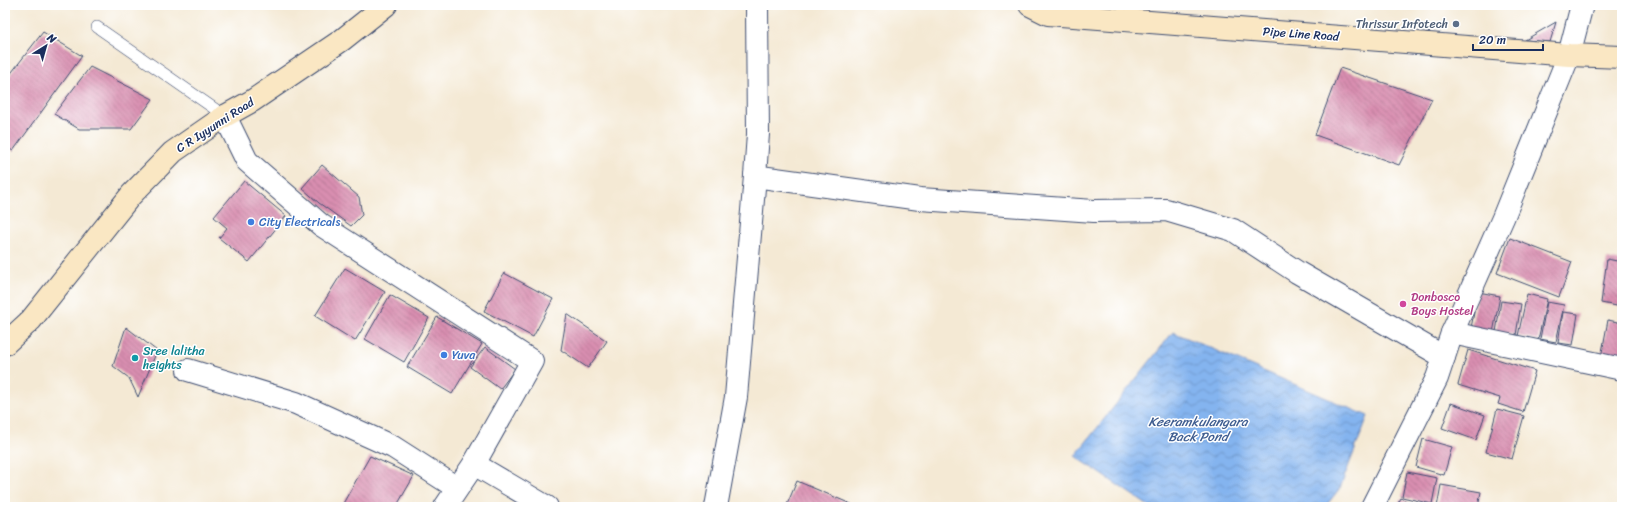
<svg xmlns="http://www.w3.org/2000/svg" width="1627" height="512" viewBox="0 0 1627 512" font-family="Sriracha,sans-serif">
	<defs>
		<pattern id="water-waves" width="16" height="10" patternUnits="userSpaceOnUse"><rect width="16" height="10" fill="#84b4ef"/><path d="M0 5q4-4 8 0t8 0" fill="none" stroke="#6b93c5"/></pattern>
		<pattern id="building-back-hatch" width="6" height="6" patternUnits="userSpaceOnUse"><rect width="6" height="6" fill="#d98eb0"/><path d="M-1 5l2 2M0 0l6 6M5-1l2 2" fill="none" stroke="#af7492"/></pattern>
	</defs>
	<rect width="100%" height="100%" fill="#fff"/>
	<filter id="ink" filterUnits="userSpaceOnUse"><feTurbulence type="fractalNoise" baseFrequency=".025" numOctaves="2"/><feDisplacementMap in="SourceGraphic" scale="8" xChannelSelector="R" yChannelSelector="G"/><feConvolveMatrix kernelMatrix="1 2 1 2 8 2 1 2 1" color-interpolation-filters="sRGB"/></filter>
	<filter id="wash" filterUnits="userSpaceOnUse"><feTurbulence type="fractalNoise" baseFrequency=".012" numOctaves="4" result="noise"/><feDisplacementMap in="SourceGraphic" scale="16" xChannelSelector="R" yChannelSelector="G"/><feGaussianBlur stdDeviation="0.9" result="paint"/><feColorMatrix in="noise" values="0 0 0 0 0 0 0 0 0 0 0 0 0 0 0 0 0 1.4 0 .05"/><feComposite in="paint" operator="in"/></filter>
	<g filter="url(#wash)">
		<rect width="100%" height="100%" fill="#f4e9d4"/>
		<!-- water -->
		<polygon fill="url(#water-waves)" stroke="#5072a6" points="1173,332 1368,416 1340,488 1325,507 1150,507 1075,456"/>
		<g id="blocks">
			<!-- building -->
			<g fill="url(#building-back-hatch)">
				<polygon points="1556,22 1550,42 1525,40"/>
				<polygon points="43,32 82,56 13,151 5,146 5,81"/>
				<polygon points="90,67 153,99 131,129 79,129 54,114"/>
				<polygon points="1340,68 1432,99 1399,165 1315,135"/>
				<polygon points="322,165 359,197 362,215 351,226 319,203 302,188"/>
				<polygon points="244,181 286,216 249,262 219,238 227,228 214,217"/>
				<polygon points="1510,238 1572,262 1559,297 1497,273"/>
				<polygon points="1607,259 1622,262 1622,307 1601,303"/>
				<polygon points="345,268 385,292 355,341 315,316"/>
				<polygon points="504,273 553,299 533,337 484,311"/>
				<polygon points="1478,292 1500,296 1493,333 1471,328"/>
				<polygon points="1527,294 1547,299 1538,340 1518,336"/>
				<polygon points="390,295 429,318 404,362 365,339"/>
				<polygon points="1501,301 1521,304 1516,335 1496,332"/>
				<polygon points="1547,302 1564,305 1556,342 1540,339"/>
				<polygon points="1563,312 1578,314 1573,345 1558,343"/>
				<polygon points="567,314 607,341 588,368 561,350"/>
				<polygon points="437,317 482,344 452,394 407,367"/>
				<polygon points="1608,320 1622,323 1622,367 1600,363"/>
				<polygon points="126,327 157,351 138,397 129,378 113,366"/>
				<polygon points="485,347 515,369 500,389 470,367"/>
				<polygon points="1468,350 1535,371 1523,412 1498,404 1500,398 1458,385"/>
				<polygon points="1451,403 1485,415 1476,440 1442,428"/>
				<polygon points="1497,409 1524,416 1512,459 1486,452"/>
				<polygon points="1423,439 1452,447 1444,475 1416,467"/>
				<polygon points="370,456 414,476 396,507 341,507"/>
				<polygon points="1407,472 1437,478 1432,504 1402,497"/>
				<polygon points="797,481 858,507 786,507"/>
				<polygon points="1441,485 1481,492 1478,507 1437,507"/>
				<polygon points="1401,498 1415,507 1396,507"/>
			</g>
		</g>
	</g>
	<g filter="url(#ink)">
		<use href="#blocks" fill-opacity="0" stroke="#3c4b70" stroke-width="1"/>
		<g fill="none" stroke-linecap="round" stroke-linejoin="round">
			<!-- lane casing -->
			<g stroke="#3c4b70" stroke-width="12">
				<polyline id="lane" points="97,27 225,116"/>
			</g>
			<!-- street casing -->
			<g stroke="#3c4b70" stroke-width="24">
				<g id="street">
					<polyline points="225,116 247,161 321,225 532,361 474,464 445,507"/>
					<polyline points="755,176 920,199 1094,211 1166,210 1233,230 1297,272 1444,357"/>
					<polyline points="1452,333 1622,369"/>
					<polyline points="188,370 296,403 393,447 457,488"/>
					<polyline points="474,464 547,507"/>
					<polyline points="716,507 736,397 755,176 758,134 757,5"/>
					<polyline points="1372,507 1437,378 1452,333 1503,218 1569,55 1582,5"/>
				</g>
			</g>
			<!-- secondary casing -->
			<g stroke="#3c4b70" stroke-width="24">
				<g id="secondary">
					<polyline points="1030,5 1048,14 1569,55 1622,57"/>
					<polyline points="5,344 31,320 131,195 173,152 225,116 252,101 342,40 386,5"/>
				</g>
			</g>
			<!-- lane -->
			<use href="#lane" stroke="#fff" stroke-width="11"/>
			<!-- street -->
			<use href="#street" stroke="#fff" stroke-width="22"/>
			<!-- secondary -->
			<use href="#secondary" stroke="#fae7c3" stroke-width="22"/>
		</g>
	</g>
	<!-- markers -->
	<circle fill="#5c6f8a" stroke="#fff" stroke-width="1.5" cx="1456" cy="24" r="4"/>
	<g fill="#3f7fe0" stroke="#fff" stroke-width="1.5">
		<circle cx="251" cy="222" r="4"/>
		<circle cx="444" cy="355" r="4"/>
	</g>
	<circle fill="#d1479c" stroke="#fff" stroke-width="1.5" cx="1403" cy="304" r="4"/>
	<circle fill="#0f9aa8" stroke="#fff" stroke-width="1.5" cx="135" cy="358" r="4"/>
	<g text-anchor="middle" stroke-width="3" stroke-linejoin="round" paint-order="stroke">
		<!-- service labels -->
		<g font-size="12" fill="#4e5e75" stroke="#fff" text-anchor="end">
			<text x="1448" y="28">Thrissur Infotech</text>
		</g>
		<!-- street labels -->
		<g font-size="12" fill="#1b2f5e" stroke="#fff">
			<text transform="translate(1301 34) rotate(4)" y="4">Pipe Line Road</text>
			<text transform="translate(215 125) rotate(-33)" y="4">C R Iyyunni Road</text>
		</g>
		<!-- shop labels -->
		<g font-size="12" fill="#366cbe" stroke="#fff" text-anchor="start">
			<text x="259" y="226">City Electricals</text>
			<text x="452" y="359">Yuva</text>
		</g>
		<!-- hotel labels -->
		<g font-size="12" fill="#b23c85" stroke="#fff" text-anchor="start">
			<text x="1411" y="301">Donbosco<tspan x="1411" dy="14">Boys Hostel</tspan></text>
		</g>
		<!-- culture labels -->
		<g font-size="12" fill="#0d838f" stroke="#fff" text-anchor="start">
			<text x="143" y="355">Sree lalitha<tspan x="143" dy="14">heights</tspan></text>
		</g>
		<!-- water labels -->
		<g font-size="13" font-style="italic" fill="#405e91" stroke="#fff">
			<text x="1198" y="426">Keeramkulangara<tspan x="1198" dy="15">Back Pond</tspan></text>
		</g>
	</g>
	<!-- margin -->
	<rect width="1627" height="512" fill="none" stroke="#fff" stroke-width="20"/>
	<!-- north arrow -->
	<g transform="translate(46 46) rotate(37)" stroke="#ffffff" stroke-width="3" paint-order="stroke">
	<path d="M0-3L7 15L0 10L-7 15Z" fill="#1b2f5e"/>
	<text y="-6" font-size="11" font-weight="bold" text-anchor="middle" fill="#1b2f5e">N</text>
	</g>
	<!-- scale -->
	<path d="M1473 44v6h70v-6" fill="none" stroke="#1b2f5e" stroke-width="2"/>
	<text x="1479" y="44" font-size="12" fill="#1b2f5e" stroke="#ffffff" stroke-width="3" paint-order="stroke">20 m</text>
</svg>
